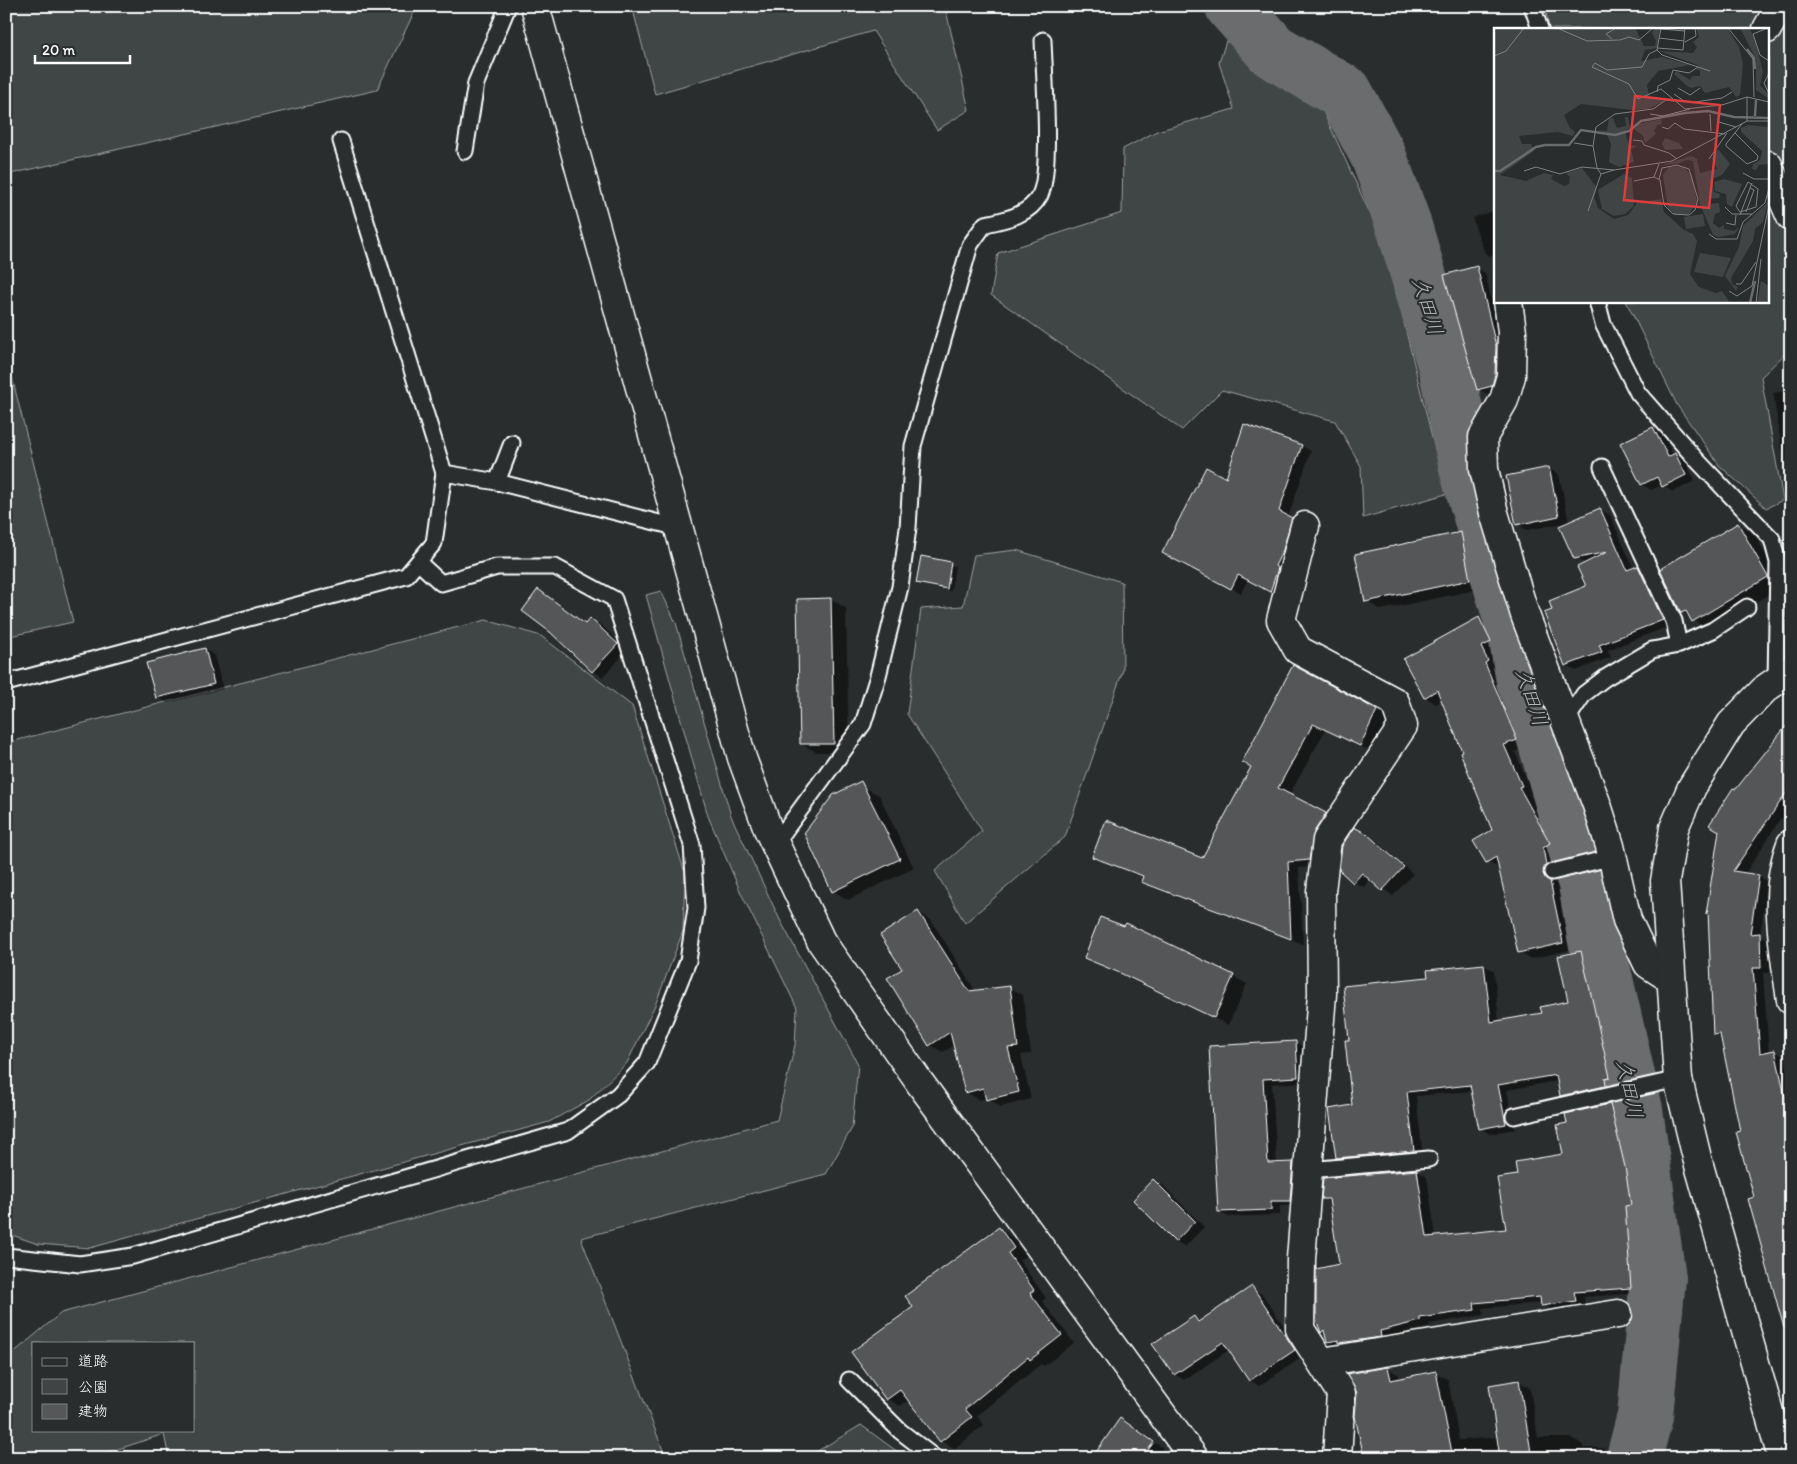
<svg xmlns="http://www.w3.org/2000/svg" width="1797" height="1464" viewBox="0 0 1797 1464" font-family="Itim,'Klee One',sans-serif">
	<rect width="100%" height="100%" fill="#2a2d2e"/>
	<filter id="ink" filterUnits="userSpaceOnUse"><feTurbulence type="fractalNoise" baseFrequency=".02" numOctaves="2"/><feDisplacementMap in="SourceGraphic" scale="10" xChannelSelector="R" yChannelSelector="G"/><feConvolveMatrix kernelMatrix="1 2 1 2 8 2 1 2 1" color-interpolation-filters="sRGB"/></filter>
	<g filter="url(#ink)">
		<!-- green -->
		<g fill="#414445" stroke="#a0a2a2" fill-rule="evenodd">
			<polygon points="6,6 417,6 377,90 6,175"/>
			<polygon points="632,6 945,6 969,110 937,130 873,31 655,94"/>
			<polygon points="1545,6 1791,6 1791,348 1761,377 1783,500 1766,508 1719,465 1677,405 1626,301 1768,301 1768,29 1549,29"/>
			<polygon points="1226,41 1317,98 1385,246 1446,494 1363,518 1361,466 1335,421 1222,390 1182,430 991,295 998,253 1122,213 1123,149 1157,131 1234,109 1219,63"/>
			<polygon points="6,353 73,622 6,637"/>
			<polygon points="1016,550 1122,582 1123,670 1065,837 965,923 935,871 982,831 907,714 921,609 963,606 974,555"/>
			<path d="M661,591L676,623L731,816L780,920L858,1064L852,1128L826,1174L581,1238L666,1458H169L164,1434L91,1458H6V1359L61,1313L777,1120L795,1045L797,1008L741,893L708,816L646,595ZM34,1343H194V1430H34Z"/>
			<polygon points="486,620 541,636 632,706 685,873 683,931 656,1003 627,1063 589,1100 549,1122 90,1248 38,1244 6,1233 6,743"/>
			<polygon points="861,1425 906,1458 806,1458"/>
		</g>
		<!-- shadow -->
		<g fill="#0007" fill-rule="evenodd">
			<polygon points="1493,211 1496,213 1496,254 1489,256 1485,253 1472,218"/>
			<polygon points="1476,268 1485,273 1504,351 1500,391 1487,394 1478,389"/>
			<polygon points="1791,390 1791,471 1785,468 1773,393"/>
			<polygon points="1653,428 1663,434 1673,455 1685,460 1695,481 1673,492 1662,485 1651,490 1641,484"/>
			<polygon points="1302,446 1311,451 1288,518 1301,525 1280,597 1248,579 1241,593 1173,558"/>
			<polygon points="1549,469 1559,474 1569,522 1527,530 1517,524"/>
			<path d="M1600,509L1610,515L1634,569L1638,568L1648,573L1672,625L1608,650L1611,657L1576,671L1566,665L1554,611L1588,587L1586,564L1575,558ZM1640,574H1643L1667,625L1665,626Z"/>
			<polygon points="1738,524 1754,533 1783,586 1708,630 1682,612"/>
			<polygon points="1460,533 1476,542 1485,588 1381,610 1366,601"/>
			<polygon points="1791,537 1791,566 1788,565 1786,552"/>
			<polygon points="922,558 955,566 951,591 917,583"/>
			<polygon points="1791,585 1791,612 1788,610 1788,592"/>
			<polygon points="539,591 586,625 591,620 601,625 628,650 603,677 593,671 551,631"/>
			<polygon points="831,599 846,608 849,752 816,752 801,744"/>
			<polygon points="1479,619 1490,626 1502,649 1492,654 1528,746 1515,752 1533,793 1530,794 1561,850 1554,854 1558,872 1554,881 1561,889 1574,949 1531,959 1519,952 1499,868 1487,862 1494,830 1464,752 1443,700 1436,704 1425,697"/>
			<polygon points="204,649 214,655 223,689 167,703 157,697"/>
			<polygon points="1293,667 1389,718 1372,752 1326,729 1290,794 1337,821 1321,866 1299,868 1303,944 1154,888 1142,882 1144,878 1094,856 1202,860 1252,767"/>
			<polygon points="1791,735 1791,824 1781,818 1745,874 1758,876 1768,882 1760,935 1770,940 1770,973 1763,973 1769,1053 1775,1051 1785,1057 1791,1084 1791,1347 1749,1200 1755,1198 1722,1038 1714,1034 1710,915 1707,913 1720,830 1736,791"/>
			<polygon points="863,787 879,795 914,868 848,900 833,891"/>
			<polygon points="1367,835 1377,841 1413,874 1393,896 1371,879 1364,887 1354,882"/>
			<polygon points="918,912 931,920 976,992 1010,988 1023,995 1031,1054 1021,1055 1031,1099 1001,1107 987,1098 979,1100 966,1092 955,1045 943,1052 930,1045 904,970"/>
			<polygon points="1581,953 1591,958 1619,1082 1614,1084 1615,1091 1571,1101 1562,1095 1558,1081 1507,1090 1515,1129 1490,1134 1480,1128 1473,1091 1416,1096 1423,1156 1347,1163 1337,1157 1354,1106 1351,1041 1429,979 1428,971 1484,965 1494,971 1499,1022 1543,1014 1570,1002"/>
			<polygon points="1085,957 1233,976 1247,984 1228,1025"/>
			<polygon points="1296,1042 1305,1048 1307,1082 1272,1084 1277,1164 1293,1163 1302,1168 1299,1205 1280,1206 1280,1215 1228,1217 1219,1212 1210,1047"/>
			<polygon points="1610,1105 1620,1111 1635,1173 1640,1210 1634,1211 1641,1293 1584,1297 1585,1306 1552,1311 1542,1303 1483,1308 1484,1315 1429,1324 1430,1327 1389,1336 1390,1342 1338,1347 1328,1342 1327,1335 1322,1332 1340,1265 1331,1203 1323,1198 1417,1171 1427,1177 1436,1237 1507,1230 1519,1176 1565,1155 1568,1124"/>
			<polygon points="1154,1181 1164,1186 1204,1227 1185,1247 1176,1241"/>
			<polygon points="999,1228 1011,1236 1026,1256 1019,1260 1046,1298 1042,1301 1074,1343 1044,1366 1041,1364 977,1416 984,1425 954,1449 941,1441 909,1400 900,1406 887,1399 915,1307"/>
			<polygon points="1252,1288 1262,1294 1304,1356 1259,1386 1250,1380 1229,1350 1184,1380 1174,1374 1194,1317 1202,1322"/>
			<polygon points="1388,1368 1399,1375 1400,1379 1436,1373 1448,1379 1459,1440 1498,1437 1519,1381 1530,1388 1538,1438 1572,1438 1583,1445 1583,1448 1603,1448 1615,1455 1615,1458 1366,1458"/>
			<polygon points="1121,1419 1163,1448 1156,1458 1094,1458"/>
		</g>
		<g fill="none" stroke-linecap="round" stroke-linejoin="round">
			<!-- river -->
			<polyline stroke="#6a6c6d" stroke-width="56" points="1233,6 1273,51 1345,93 1378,155 1403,223 1447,371 1467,468 1516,635 1524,681 1539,718 1586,884 1595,936 1635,1110 1658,1278 1645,1416 1634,1458"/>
		</g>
		<!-- building -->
		<g fill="#555758" stroke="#fff">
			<polygon points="1477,266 1496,346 1495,374 1492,386 1477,390 1444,275"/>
			<polygon points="1244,424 1302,445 1279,511 1292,518 1283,550 1275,566 1278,568 1270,592 1238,575 1231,589 1162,553 1206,467 1226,478"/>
			<polygon points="1653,427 1668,457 1675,453 1686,475 1662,487 1657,477 1641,485 1620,443"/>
			<polygon points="1549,467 1559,516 1516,525 1506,476"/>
			<polygon points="1600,508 1627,570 1638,566 1663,620 1599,645 1602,652 1565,666 1544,613 1552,610 1549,601 1586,586 1577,567 1607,552 1574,559 1559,526"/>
			<polygon points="1738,523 1768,577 1692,622 1686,611 1681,613 1660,569"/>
			<polygon points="1461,532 1470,580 1365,602 1355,554"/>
			<polygon points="921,556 951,562 947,589 916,583"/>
			<polygon points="538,589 585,624 590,618 618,644 592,672 550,632 522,611"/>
			<polygon points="831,598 834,744 800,744 797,599"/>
			<polygon points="1479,617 1491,642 1481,647 1488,661 1485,663 1517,740 1504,745 1522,786 1519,787 1550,843 1543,848 1546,865 1543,874 1550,881 1563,943 1518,953 1496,857 1486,863 1473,841 1492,830 1460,752 1462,751 1437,690 1424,698 1403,659"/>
			<polygon points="205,648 214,684 156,698 146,663"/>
			<polygon points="1293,665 1377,710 1360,746 1313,724 1278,788 1326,813 1314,832 1309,860 1288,862 1291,939 1141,882 1143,876 1092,857 1106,820 1202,858 1251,767 1242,762"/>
			<polygon points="1791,720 1791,786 1733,871 1759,875 1750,934 1760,933 1761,968 1753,968 1760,1053 1775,1050 1791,1124 1791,1327 1784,1328 1748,1199 1754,1197 1736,1132 1740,1131 1720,1034 1713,1035 1708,910 1706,914 1719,831 1709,825 1733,788 1736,789"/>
			<polygon points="861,781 900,859 832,892 804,833 833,795"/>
			<polygon points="1354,827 1367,834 1404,867 1382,891 1362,873 1353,883 1339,870 1342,846"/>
			<polygon points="918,911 969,991 1010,986 1018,1047 1008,1048 1019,1092 986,1100 983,1088 965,1093 950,1032 929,1046 887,978 902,969 880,935"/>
			<polygon points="1100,917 1124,926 1126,923 1234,975 1214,1018 1120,973 1084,958"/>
			<polygon points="1581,951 1610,1077 1605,1078 1606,1086 1560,1096 1556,1075 1498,1085 1506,1124 1479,1129 1470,1085 1407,1092 1414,1151 1336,1158 1329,1109 1352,1105 1345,1040 1349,1040 1343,986 1428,977 1427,970 1484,964 1491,1022 1542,1013 1540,1007 1568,1001 1558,956"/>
			<polygon points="1296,1041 1298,1077 1263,1079 1268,1163 1293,1162 1290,1201 1271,1201 1271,1210 1218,1212 1209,1046"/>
			<polygon points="1610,1104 1625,1167 1631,1205 1625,1206 1631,1288 1574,1292 1576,1301 1541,1306 1540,1297 1474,1303 1475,1310 1420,1318 1420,1321 1380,1331 1381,1337 1339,1343 1339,1340 1327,1342 1324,1330 1321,1333 1316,1319 1316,1269 1339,1264 1329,1199 1321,1199 1323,1178 1417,1170 1427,1237 1506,1229 1497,1178 1517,1175 1515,1162 1563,1154 1557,1125 1567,1123 1565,1114"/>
			<polygon points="1153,1179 1195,1221 1175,1242 1133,1200"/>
			<polygon points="999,1227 1014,1248 1008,1253 1034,1290 1030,1293 1062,1335 1030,1360 1028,1357 965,1409 972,1417 940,1442 900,1390 886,1400 851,1352 913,1307 905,1296"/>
			<polygon points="1252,1286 1295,1350 1249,1381 1223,1342 1174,1375 1152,1344 1194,1316 1198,1322"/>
			<polygon points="1388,1367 1391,1380 1436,1371 1453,1458 1364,1458 1355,1416 1357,1393 1347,1374"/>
			<polygon points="1519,1380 1532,1458 1500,1458 1489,1385"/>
			<polygon points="1120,1418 1154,1442 1142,1458 1092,1458"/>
		</g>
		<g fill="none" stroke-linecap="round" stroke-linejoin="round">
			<!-- service casing -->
			<g stroke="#fff" stroke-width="19">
				<g id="service">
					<polyline points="1532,6 1540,29"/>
					<polyline points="341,141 444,473 497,482 679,528"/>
					<polyline points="465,151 476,83 508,6"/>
					<polyline points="1597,301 1603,324 1638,393 1694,457 1772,539 1778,562 1776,681"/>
					<polyline points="1602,467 1674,621 1679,645"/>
					<polyline points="497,482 512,443"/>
					<polyline points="6,683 406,576 434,543 444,473"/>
					<polyline points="1565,722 1584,694 1605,678 1652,650 1679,645 1713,630 1747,607"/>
					<path d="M775,844L863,724L878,676L900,587L908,528L913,446L970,245L985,224C1004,220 1029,216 1040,195C1052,171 1044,72 1043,40"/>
					<polyline points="1552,872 1613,857"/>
					<polyline points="1514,1116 1678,1079"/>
					<polyline points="1309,1170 1429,1159"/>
					<polyline points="6,1256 80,1264 133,1256 568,1131 618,1095 647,1063 688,961 696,908 692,845 614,599 555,567 497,567 441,583 418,562"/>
					<polyline points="849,1380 900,1431 935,1458"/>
				</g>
			</g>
			<!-- minor casing -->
			<g stroke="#fff" stroke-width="31">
				<g id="minor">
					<polyline points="1767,29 1780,6"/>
					<polyline points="1768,165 1791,217"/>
					<polyline points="1508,301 1512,332 1511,376 1504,400 1483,437 1484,469 1494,513 1525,615 1597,805 1610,846 1627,920 1648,964 1671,979"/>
					<polyline points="1305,526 1281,620 1298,650 1395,702 1403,726 1327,840 1321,891 1322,994 1301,1259 1300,1329 1341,1393 1337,1458"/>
					<path d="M1791,844C1772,893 1784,949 1791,1000"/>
					<polyline points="1678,1079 1665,881 1674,828 1692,787 1731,724 1766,688 1791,671"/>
					<polyline points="1322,1362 1618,1314"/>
				</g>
			</g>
			<!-- tertiary casing -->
			<g stroke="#fff" stroke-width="31">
				<g id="tertiary">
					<polyline points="535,6 742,758 768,829 821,941 920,1083 1194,1458"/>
					<polyline points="1678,1079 1697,1158 1782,1458"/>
				</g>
			</g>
			<!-- service -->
			<use href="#service" stroke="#2a2d2e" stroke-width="15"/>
			<!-- minor -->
			<use href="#minor" stroke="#2a2d2e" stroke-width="28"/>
			<!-- tertiary -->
			<use href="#tertiary" stroke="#2a2d2e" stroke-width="28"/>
		</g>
	</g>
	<g text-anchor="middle" stroke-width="4.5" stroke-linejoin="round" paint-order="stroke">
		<!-- water labels -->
		<g font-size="20" font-style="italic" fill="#b4b6b6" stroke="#2a2d2e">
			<text transform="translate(1428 306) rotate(73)" y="7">久田川</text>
			<text transform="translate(1532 697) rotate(72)" y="7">久田川</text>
			<text transform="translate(1630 1089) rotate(78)" y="7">久田川</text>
		</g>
	</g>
	<!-- overview -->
	<g transform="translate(1494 28)">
		<rect width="275" height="275" fill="#2a2d2e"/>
		<path d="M0,0H141L150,18H161L162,13L158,5L160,0H166L163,20L151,22L147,33L168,29L196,37L164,43L153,57L155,68L170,73L154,81L138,82L87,76L70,87L76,100L81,104L79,108L64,104L25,108L28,116H37L40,123L6,147L32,153L50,145L59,147L57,151L70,158L75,156L76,149L72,145L88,140L103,160L100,169L104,180L120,191L134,187L143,175L167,171L170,184L190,202L199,206L203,213L196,246L205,259L222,265L228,263L236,275H0ZM202,0H233L245,19L249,36L246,67L242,69L235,59L211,65L206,58L197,60L192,57L180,46L182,43L196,52L198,48H206V42H203L205,38L201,36L165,23L199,25L203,19L199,14L205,9ZM246,0H255L261,11L269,44L266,57L275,67L274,70L262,62V31ZM131,89H134L136,100L131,103L135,117L143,118L137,121L140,134L125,139L115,134L117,116L112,105L104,102L113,103L115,91L119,90L123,100L132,98ZM167,91L168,96L163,97L160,103L162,106L151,115L149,108L140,101L144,96ZM254,97L275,99V136L265,137L262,142L258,141L259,136L266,132L268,123L247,104V100ZM171,110L185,115L189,121L171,122L168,116ZM224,121L236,136L228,147L218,151L220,164L226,166L225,170L214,171L215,176L225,175L226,184L221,186L219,195L225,200L230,197V201L240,203L245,199L241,206L224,209L219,207L206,176L199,133L193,132L182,136L168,137L197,128L203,131L206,145L223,141L218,130ZM188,138L198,147L203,174L195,186L181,187L174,180L169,147L175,139ZM130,146L138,150L140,178L131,186L120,188L108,181L104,162ZM230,151L248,156L238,179L233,176L232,166L221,163L220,154ZM274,174L269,194L261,201L259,213L237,250L238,256L244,259L242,263L231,248L245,219L249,198ZM209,186L211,198L192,201L190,189ZM206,225L237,230L229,249L200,244ZM267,253L275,258V275H263Z" fill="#414445"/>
		<path fill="none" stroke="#6a6c6d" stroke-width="2.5" d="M253,21L260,30L261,41M261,88L262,72M51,117H75L87,102L121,107L135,103L147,93L191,85L214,83L240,89L275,90M0,143H6L42,119L51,117M256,275L261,253"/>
		<path fill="none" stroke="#7f8182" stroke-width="1" d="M63,0L93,13L126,12L135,9L145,12L159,0M167,0L163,22L155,26L148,39L113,42L101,35L98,39L135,56L144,71L167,61L191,81L228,77L253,69L275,74M234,0L259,31L260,69M274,0L259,6L266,27L275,33M167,1L191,3M165,10L190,13M118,11L112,6L122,0M191,14L202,8L201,0M163,20L189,22L191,0M163,22L168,27L216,43M0,28L12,23L30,0M184,60L196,67L206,60M163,64L164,58L176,52L179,42L195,45L204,39M180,66L190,73L201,74L228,70L238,64M275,66L270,55L275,45M156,86L169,88L196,81M216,86L217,103M253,93V69M225,94L242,99M168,99L174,101L181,95L190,101L231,106M241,105L264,128L263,132L253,136L232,118V116L248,96M139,112L148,113L150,117L175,125L183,131M80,115L99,118L103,140L107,146L120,142M99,118L102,99L121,86L159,81L172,72L180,73M215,131L233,105M30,143L42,139L66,146L88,139L120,142L178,133L253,93H275M249,145L260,151H275M160,149L166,152L170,177L179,186L195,187L201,182L204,171L195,141L183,137L168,140L165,151M140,153L160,149L165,136M254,154L264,161L262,179L246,184L242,178ZM231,179L238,186H258M94,183L107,146M252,184L260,162L256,160M246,187L258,155M232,195L241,197L242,187M215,206L222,211H243L249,194L271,175L275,160M242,256H247L262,234M235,263L243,268L258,258L275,177L274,167M262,275L267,231"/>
		<path fill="#da3e3e" fill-opacity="0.15" stroke="#da3e3e" stroke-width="2.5" d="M141,68L226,77L215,180L130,172Z"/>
		<rect width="275" height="275" fill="none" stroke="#fff" stroke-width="2.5"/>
	</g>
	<!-- margin -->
	<rect width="1797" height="1464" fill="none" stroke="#2a2d2e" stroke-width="25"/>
	<rect x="12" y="12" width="1772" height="1439" fill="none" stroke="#fff" stroke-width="2" filter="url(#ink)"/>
	<!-- legend -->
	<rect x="32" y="1342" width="162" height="90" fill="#2a2d2e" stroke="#7f8182"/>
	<rect x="42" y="1358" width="25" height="8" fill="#2a2d2e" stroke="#7f8182"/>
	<text x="78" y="1366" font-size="15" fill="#ffffff">道路</text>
	<rect x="42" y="1379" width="25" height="15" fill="#414445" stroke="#7f8182"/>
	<text x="78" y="1392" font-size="15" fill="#ffffff">公園</text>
	<rect x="42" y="1404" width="25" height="15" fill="#555758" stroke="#7f8182"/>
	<text x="78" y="1416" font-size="15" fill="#ffffff">建物</text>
	<!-- scale -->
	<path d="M35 55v8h95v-8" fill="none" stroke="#ffffff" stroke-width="2.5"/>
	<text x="42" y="55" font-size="15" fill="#ffffff" stroke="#2a2d2e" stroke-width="4" paint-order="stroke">20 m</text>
</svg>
